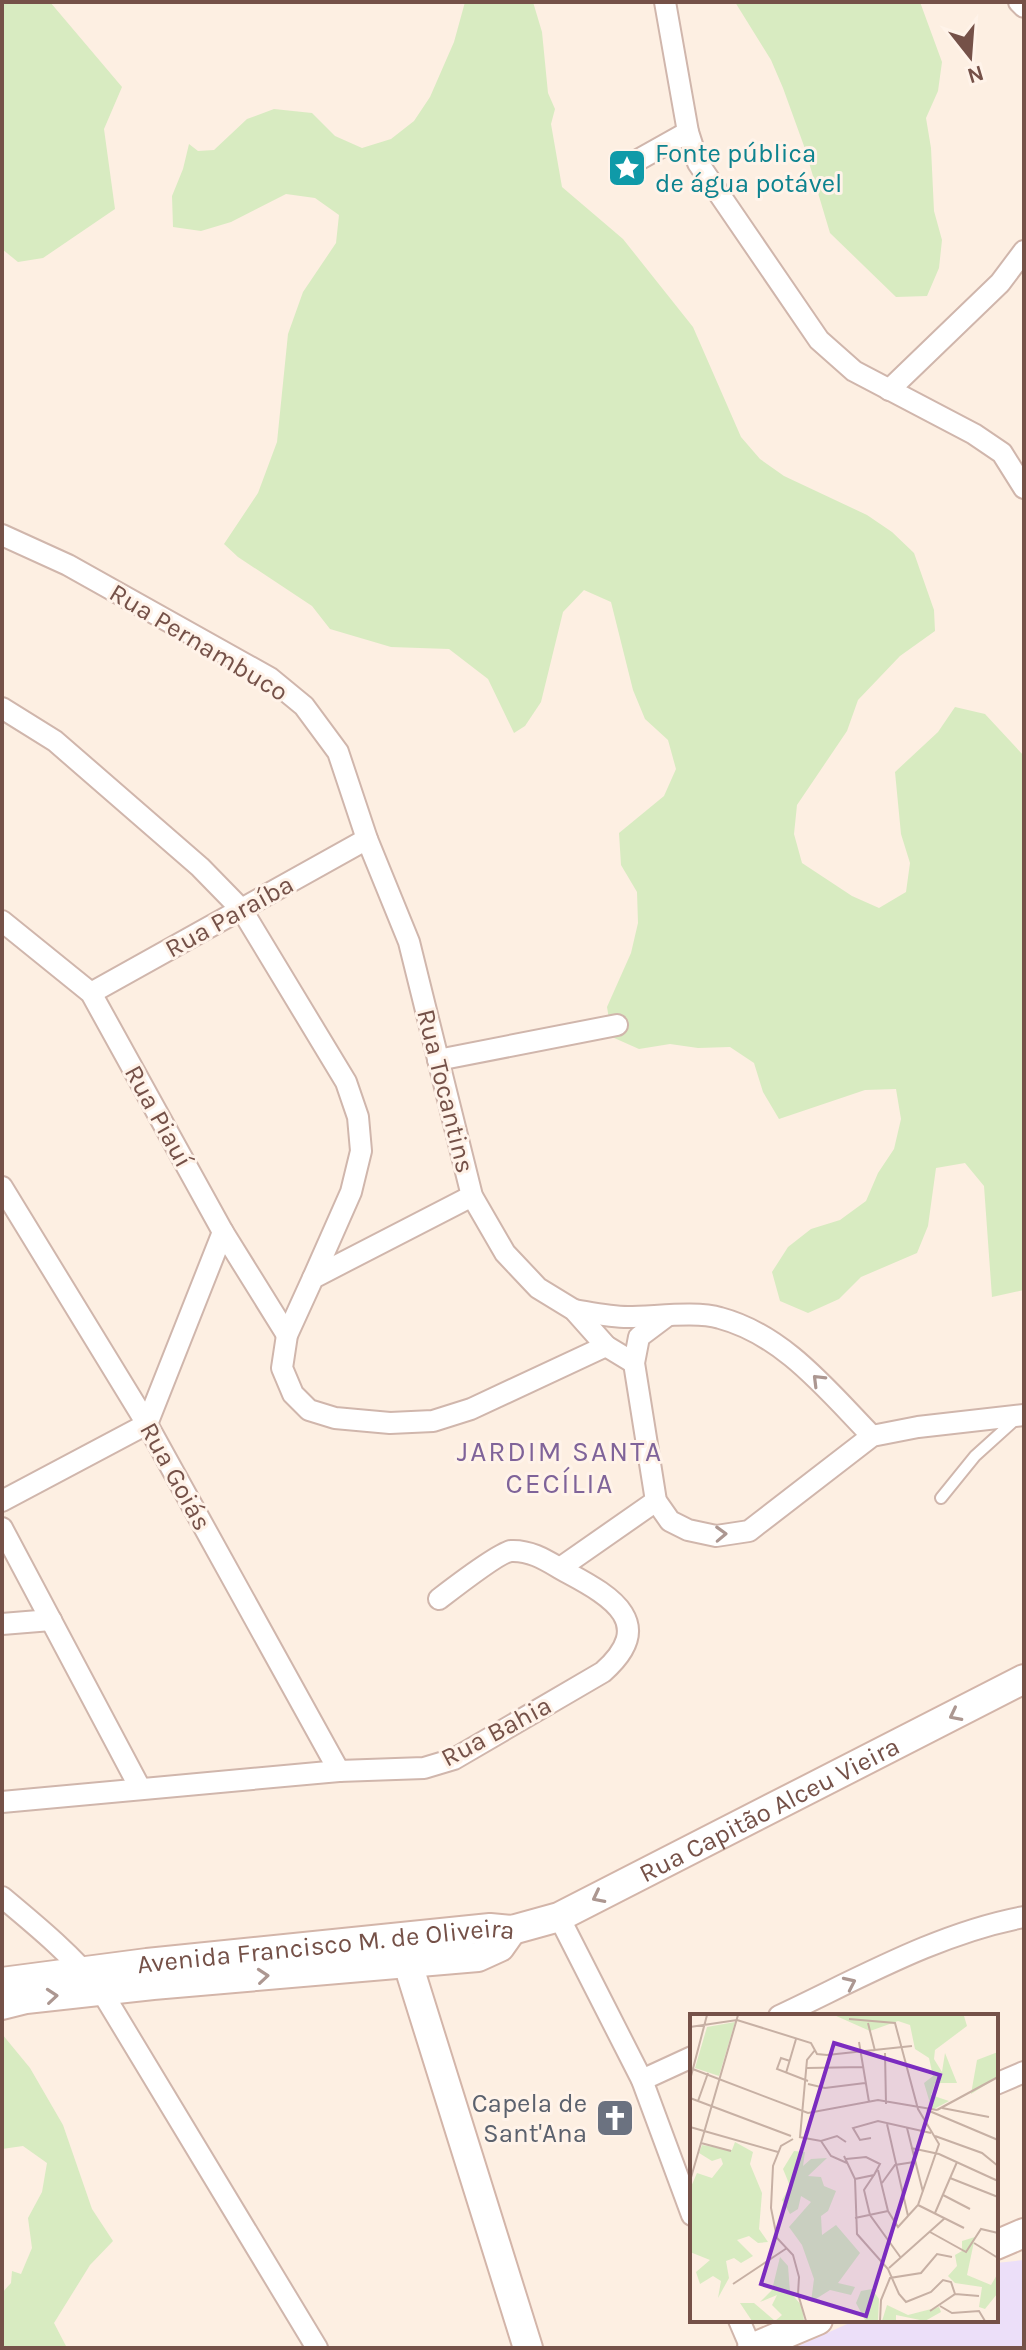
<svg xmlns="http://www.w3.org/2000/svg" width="1026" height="2350" viewBox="0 0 1026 2350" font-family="Karla,sans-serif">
	<rect width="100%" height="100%" fill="#fdefe2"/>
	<!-- education -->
	<polygon fill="#ecdff9" points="1024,2260 1024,2348 794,2348 856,2320 996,2320 996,2263"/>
	<!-- green -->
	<g fill="#d8ebc1">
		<polygon points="2,2 50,2 122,87 104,129 115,209 43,258 18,262 2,249"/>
		<polygon points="465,2 533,2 542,32 548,93 555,109 551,124 562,187 623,239 693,327 741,437 760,459 784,476 867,515 892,532 914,553 934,610 935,631 900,656 858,700 847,731 797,805 794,834 802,863 852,896 879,908 906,892 910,863 901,834 895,772 938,732 955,707 985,714 1024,756 1024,1290 992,1297 984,1186 965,1163 936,1168 928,1226 917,1253 861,1277 839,1299 808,1313 780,1301 772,1272 788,1247 811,1229 840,1220 866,1201 878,1173 894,1149 901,1119 896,1089 865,1090 779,1119 763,1092 754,1063 730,1047 698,1048 670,1044 639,1049 612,1037 607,1007 631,953 638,923 637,892 621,865 619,833 664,796 676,769 668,740 645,719 633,690 611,602 584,590 563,612 541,702 525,726 514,733 488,679 449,649 391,647 330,629 312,606 238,557 224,544 258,493 277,442 288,334 303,292 336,243 339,215 315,198 286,194 231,222 201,231 173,227 172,196 183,169 189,144 198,151 214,150 247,119 274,109 312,113 335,136 362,148 391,139 414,121 430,97 454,42"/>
		<polygon points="735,2 920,2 942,62 938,91 926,118 931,148 934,211 942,240 939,268 927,296 896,297 830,233 804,146 783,88 771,60"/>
		<polygon points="2,2034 30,2068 63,2125 92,2209 113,2241 90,2265 54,2323 67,2348 2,2348 2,2293 11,2283 12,2271 21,2274 32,2248 28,2218 42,2192 47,2163 23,2146 2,2149"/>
	</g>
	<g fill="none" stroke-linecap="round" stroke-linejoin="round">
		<!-- lane casing -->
		<g stroke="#d0b6ac" stroke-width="14">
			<polyline id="lane" points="941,1498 975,1456 1016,1419"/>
		</g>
		<!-- street casing -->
		<g stroke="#d0b6ac" stroke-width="24">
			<g id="street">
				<polyline points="665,2 688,132 698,163 819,340 854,371 974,434 1002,453 1024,488"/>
				<polyline points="1019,2 1024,7"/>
				<polyline points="622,169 688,132"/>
				<polyline points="889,390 1000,283 1024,251"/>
				<polyline points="2,535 68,565 270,678 304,706 338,752 367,839 409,942 472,1196 505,1253 538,1288 574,1310 606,1346 634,1363"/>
				<polyline points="2,708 55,741 200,867 242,910 346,1082 358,1117 361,1151 351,1192 313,1278"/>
				<polyline points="2,921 91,993 223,1232 287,1335"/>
				<polyline points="91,993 367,839"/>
				<polyline points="438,1060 617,1025"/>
				<polyline points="2,1187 147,1424 339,1771"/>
				<polyline points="472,1196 313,1278 287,1335 282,1368 293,1394 309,1410 335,1418 390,1423 433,1421 471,1409 606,1346"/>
				<path d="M574,1310C592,1313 610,1317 628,1317C654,1317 697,1311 720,1318C784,1335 828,1391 872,1436"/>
				<polyline points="667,1316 639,1337 634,1363 656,1501 670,1521 688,1530 716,1536 749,1531 872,1436 918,1427 1024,1415"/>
				<polyline points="2,1501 147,1424 223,1232"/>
				<polyline points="2,1528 140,1788"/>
				<polyline points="560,1568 656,1501"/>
				<polyline points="2,1624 51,1620"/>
				<path d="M2,1802L339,1771L424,1768L454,1759L603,1672C657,1624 613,1597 568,1573C550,1563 533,1550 511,1551C500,1552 452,1589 439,1599"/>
				<path d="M2,1897C38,1927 73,1956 102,1992L317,2348"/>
				<polyline points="559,1917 642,2080 692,2215"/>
				<path d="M779,2016C858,1979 938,1933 1024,1917"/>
				<polyline points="642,2080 692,2057"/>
				<polyline points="996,2084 1024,2072"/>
				<polyline points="739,2320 751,2348"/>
			</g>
		</g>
		<!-- secondary casing -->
		<g stroke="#d3b5a9" stroke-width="32">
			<g id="secondary">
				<polyline points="403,1948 528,2348"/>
				<path id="s1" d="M2,1982L147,1963L490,1928L512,1930L559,1917L1024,1679"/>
				<polyline points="2,2005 26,1999 153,1985 478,1957 500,1947 512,1930"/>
				<polyline points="996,2245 1024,2233"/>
				<polyline points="752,2348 818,2320"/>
			</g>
		</g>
		<!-- lane -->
		<use href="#lane" stroke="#fff" stroke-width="10"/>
		<!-- street -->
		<use href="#street" stroke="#fff" stroke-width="20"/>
		<!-- secondary -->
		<use href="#secondary" stroke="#fff" stroke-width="28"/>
	</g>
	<!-- one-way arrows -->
	<defs><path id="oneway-chevron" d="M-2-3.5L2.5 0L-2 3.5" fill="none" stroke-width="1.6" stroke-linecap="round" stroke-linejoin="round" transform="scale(2)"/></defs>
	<g stroke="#ac9791">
		<use href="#oneway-chevron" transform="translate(818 1380) rotate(-135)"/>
		<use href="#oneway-chevron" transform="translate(721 1534) rotate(-2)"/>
		<use href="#oneway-chevron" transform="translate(955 1715) rotate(153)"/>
		<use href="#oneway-chevron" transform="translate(598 1897) rotate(153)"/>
		<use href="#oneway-chevron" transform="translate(263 1976) rotate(-5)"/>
		<use href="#oneway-chevron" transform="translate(850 1983) rotate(-25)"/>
		<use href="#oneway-chevron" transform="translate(52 1996) rotate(-5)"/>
	</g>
	<!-- icons -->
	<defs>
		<g id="sight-square" transform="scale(2)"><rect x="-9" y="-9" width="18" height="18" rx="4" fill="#0f9aa8" stroke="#fff3e9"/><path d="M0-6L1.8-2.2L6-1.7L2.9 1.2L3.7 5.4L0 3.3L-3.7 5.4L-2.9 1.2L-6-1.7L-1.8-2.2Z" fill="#fff"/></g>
		<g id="church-square" transform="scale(2)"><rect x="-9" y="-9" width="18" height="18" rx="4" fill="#6b7280" stroke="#fff3e9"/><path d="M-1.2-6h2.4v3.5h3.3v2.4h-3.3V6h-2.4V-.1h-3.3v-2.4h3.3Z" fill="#fff"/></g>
	</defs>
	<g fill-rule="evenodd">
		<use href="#sight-square" x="627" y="168"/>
		<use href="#church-square" x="615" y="2118"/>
	</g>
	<g text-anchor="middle" stroke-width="6" stroke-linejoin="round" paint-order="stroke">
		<!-- culture labels -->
		<g font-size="26" fill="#0d838f" stroke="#fff3e9" text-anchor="start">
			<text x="655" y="162">Fonte pública<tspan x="655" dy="30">de água potável</tspan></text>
		</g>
		<!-- street labels -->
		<g font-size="26" fill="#755148" stroke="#fff3e9">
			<text transform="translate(199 642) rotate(31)" y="9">Rua Pernambuco</text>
			<text transform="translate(229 916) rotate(-29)" y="9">Rua Paraíba</text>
			<text transform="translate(446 1091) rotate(76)" y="9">Rua Tocantins</text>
			<text transform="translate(159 1116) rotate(61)" y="9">Rua Piauí</text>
			<text transform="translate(176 1476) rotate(61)" y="9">Rua Goiás</text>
			<text transform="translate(496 1731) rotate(-28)" y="9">Rua Bahia</text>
			<text dy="9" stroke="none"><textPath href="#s1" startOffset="798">Rua Capitão Alceu Vieira</textPath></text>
			<text dy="9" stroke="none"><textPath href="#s1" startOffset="326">Avenida Francisco M. de Oliveira</textPath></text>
		</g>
		<!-- worship labels -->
		<g font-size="26" fill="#5b616d" stroke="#fff3e9" text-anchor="end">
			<text x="587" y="2112">Capela de<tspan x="587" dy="30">Sant'Ana</tspan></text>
		</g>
		<!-- neighbourhood labels -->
		<g font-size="28" letter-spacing="2" fill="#7f6399" stroke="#fff3e9">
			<text x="560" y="1461">JARDIM SANTA<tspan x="560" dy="32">CECÍLIA</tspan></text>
		</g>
	</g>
	<!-- overview -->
	<g transform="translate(690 2014)">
		<rect width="308" height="308" fill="#fdefe2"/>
		<path d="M144,1H293L274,2L277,12L245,36L244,45L252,58L255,39L267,69H245L241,81L259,87L242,96L234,69L243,62L239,44L225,35L220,11L208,7L180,17ZM45,8L29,62L5,54L17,13ZM308,38V63L281,80L287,46ZM45,128L63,138L60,150L72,179L69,215L78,228L68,229L59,222L47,226L63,242L51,249L44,244L36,247L39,264L28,284L31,267L23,262L10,270L6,258L20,246L0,238V175L7,159L22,164L33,150L31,144L22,147L9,139L12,131L42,136ZM104,137L115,138L113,152L121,145L137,144L118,162L131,163L134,172L146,177L138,197L131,202L132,221L146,211L170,239L148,269L165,273L161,281L140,276L121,288L124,265L112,231L99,213L121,188L111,182L108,195L100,200L92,186L100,172L93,155ZM285,223L277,261L301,271L308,259L307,280L295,295L289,293L292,273L265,269L258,262L267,252L265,241L272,237V227ZM90,243L98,252L100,278L112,292L114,307H62L50,289H64L85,307L92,301L82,291L87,281L70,288L82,276ZM182,275L189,285L188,307L175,306L166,289L171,277ZM197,291L218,301L249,293L251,298L235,307L206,301V307H192Z" fill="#d8ebc1"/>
		<path fill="none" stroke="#c7b0a4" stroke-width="2" d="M159,5L205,9L228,95L249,130L228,191L208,213L198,197L188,156M178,9L185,37M0,13L47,6L121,29L127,40L137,41L222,32M169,28L179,88M195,39L196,90M100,47L91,44L87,55L118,67M0,54L118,99L188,86L247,96M117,54L174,53M96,59L106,25M0,66L17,1M118,70L135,74L175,69M0,84L101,122M8,87L18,59M252,94L299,103M237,96L308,126M247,96L308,63M197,110L218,202M0,113L88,138M217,114L233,178M245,122L292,139L308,152M109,123L131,127L147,122L156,128M110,123L117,46L125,36M181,124L170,126L163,114L188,107L241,119M103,125L91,132L83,152L81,194L87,224L103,241L109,263L108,280L116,307M131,127L141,142L157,149M11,129L41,137M221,134L249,140L308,167M154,142L165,165L167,220L198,255L209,280L216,288L241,278L253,266L261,268L265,280L240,297M156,145L176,143L190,150L184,161L165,165M184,161L174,176L180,201L211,244M260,164L308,183M0,167L48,1M192,169L205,151L224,148M253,181L280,195M228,191L274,214M245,199L267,148M165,204L198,197M240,218L276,238L291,215L308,219M284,229L308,244M199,254L255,204M43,270L97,234M265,280L289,282M250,292L262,299L289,297L295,307M190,307L191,286L200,264L231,259L247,240L262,243"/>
		<path fill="#7b2cbf" fill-opacity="0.15" stroke="#7b2cbf" stroke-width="4" d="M144,29L250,61L176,302L71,270Z"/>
		<rect width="308" height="308" fill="none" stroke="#755148" stroke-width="4"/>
	</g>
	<!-- border -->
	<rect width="1026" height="2350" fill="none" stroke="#755148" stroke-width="8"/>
	<!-- north arrow -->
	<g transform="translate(970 56) rotate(163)" stroke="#fff3e9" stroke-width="6" paint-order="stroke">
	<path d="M0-6L14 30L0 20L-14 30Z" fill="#755148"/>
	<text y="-12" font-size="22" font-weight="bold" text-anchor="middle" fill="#755148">N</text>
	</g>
</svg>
